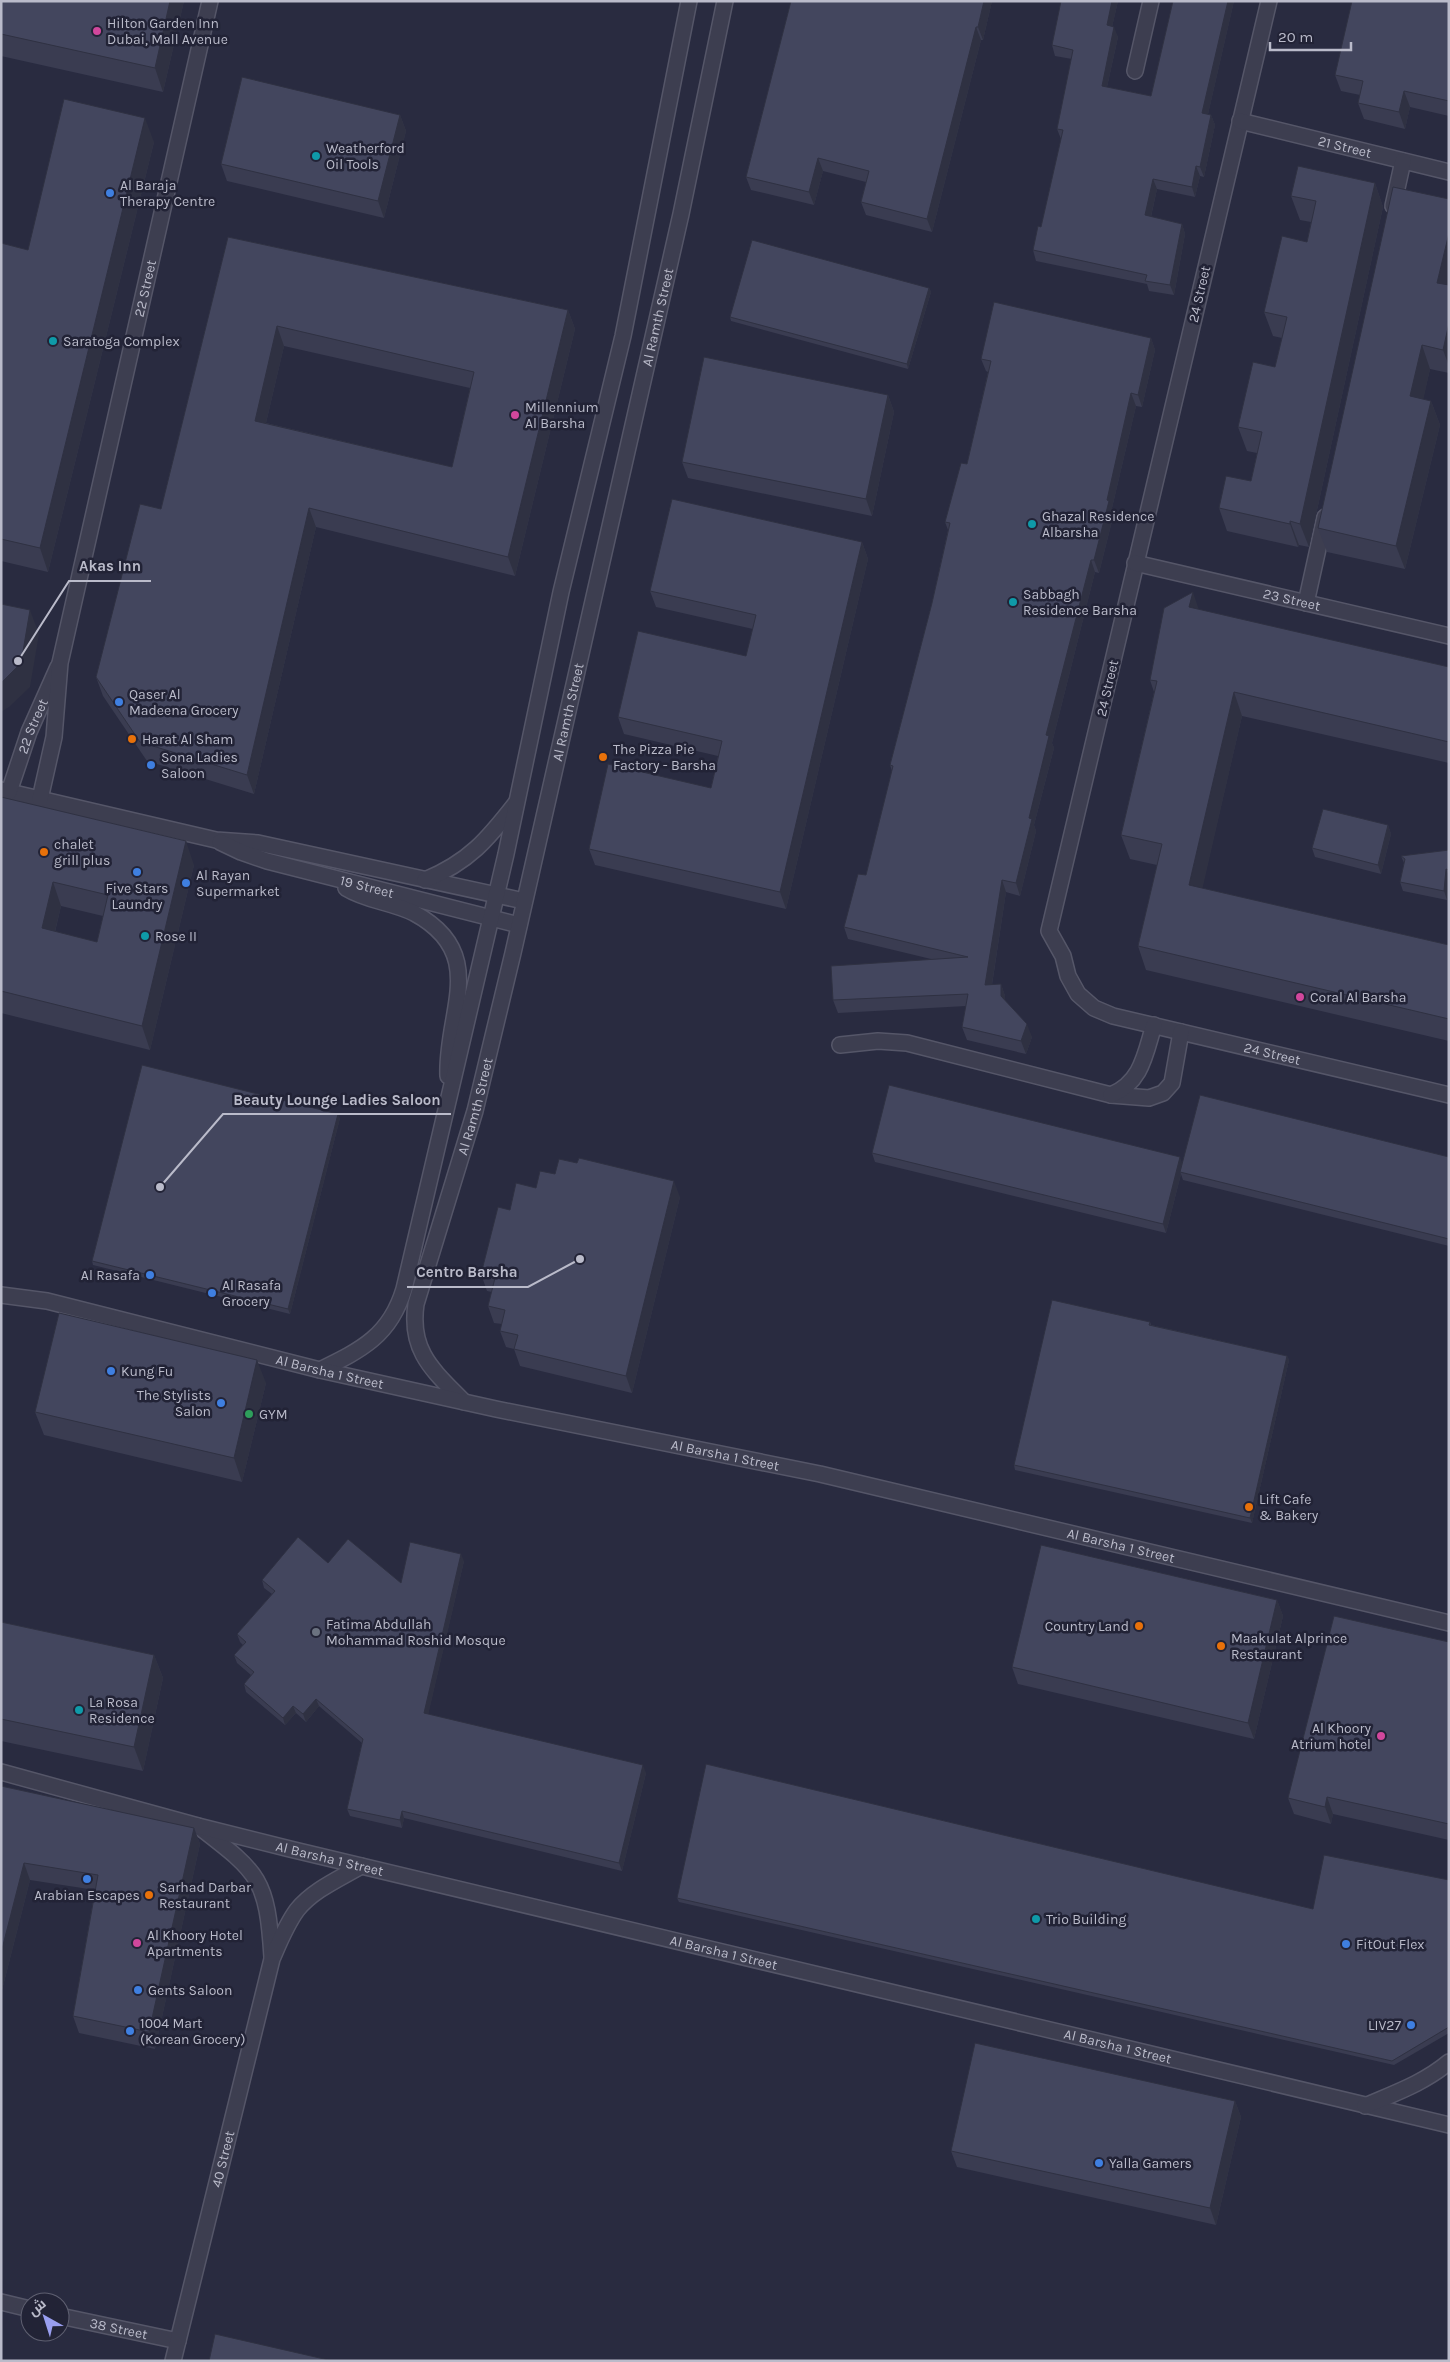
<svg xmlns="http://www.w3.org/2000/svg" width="1450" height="2362" viewBox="0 0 1450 2362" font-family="Karla,Cairo,sans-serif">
	<rect width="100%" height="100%" fill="#292b40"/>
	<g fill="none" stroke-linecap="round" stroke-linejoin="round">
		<!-- minor casing -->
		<g stroke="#555668" stroke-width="18">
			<g id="minor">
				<path id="s1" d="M1269,1L1049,931L1063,956L1068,976L1078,994L1094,1008L1113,1016L1449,1095"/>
				<polyline points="1135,71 1151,1"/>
				<path id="s2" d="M1240,121L1449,172"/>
				<polyline points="1393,206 1403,161"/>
				<path id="s3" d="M1135,563L1449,636"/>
				<polyline points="1306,603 1325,517"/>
				<polyline points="1,790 216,840 258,843 524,901"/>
				<path id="s4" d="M9,792L29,732L58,667"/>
				<path id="s5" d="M40,799L54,737L60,663L210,1"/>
				<path id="s6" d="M220,842L241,852L267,861L519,925"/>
				<path d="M425,880C469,862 488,839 516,803"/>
				<path d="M346,888C367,901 392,902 414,913C490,954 445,1013 448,1076"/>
				<polyline points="840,1045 878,1041 907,1043 1111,1095 1149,1098 1163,1093 1172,1083 1181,1032"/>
				<path d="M1111,1095C1142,1082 1145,1054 1154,1025"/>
				<path d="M320,1370C361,1350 390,1336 404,1289L506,854L561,592L623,336L689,1"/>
				<path id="s7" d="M464,1402C434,1371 409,1352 416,1304L475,1111L513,953L681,214L725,1"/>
				<path d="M198,1826C259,1873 267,1878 272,1957"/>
				<polyline points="1,2302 30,2309"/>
				<path id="s8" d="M60,2316L178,2341"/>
				<path id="s9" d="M173,2361L272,1959C279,1943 286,1925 297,1910C313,1890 339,1879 361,1866"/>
			</g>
		</g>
		<!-- tertiary casing -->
		<g stroke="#555668" stroke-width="18">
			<g id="tertiary">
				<path id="s10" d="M1,1295L47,1301L320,1370L496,1409L820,1474L1449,1623"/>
				<path id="s11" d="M1,1772L198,1826L290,1849L1449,2125"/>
				<path d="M1365,2106C1395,2093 1424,2083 1449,2062"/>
			</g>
		</g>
		<!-- minor -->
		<use href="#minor" stroke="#3d3e50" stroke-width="15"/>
		<!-- tertiary -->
		<use href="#tertiary" stroke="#3d3e50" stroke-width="15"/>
	</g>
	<!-- wall -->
	<g fill="#3a3c51" fill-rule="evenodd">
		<polygon points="1,1 184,1 163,92 1,56"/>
		<polygon points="791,1 992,1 983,40 981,40 932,232 866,215 861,202 866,182 823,171 814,205 751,190 746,177"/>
		<polygon points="1118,1 1112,27 1118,37 1107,87 1151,96 1173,1 1234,1 1208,114 1211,115 1215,125 1204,177 1200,176 1195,197 1157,189 1151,217 1182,224 1185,234 1174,295 1149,291 1147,284 1036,261 1033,250 1041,227 1061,139 1057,129 1072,59 1055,56 1052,45"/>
		<polygon points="1449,1 1449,116 1410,107 1405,129 1364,119 1358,103 1360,95 1341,91 1335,75"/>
		<polygon points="400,115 406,131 384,218 227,181 221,164"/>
		<polygon points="154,142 48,572 1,561 1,243 28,250"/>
		<polygon points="1375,183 1383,207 1309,547 1299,545 1298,547 1227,531 1219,508 1251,481 1257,453 1247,451 1238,427 1275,367 1282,338 1273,336 1264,312 1307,242 1311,222 1300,220 1291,196"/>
		<polygon points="1449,199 1449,373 1430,369 1423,399 1431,401 1440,425 1405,569 1327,552 1318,528"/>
		<path d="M228,237L568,310L575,329L515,576L316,527L254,794L147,761L103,696L96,677L161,509ZM284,346L470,388L452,467L266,423Z"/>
		<polygon points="929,288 931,292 908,369 731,321 730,317"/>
		<polygon points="1151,338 1155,350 1142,407 1136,406 1112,508 1114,513 1099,573 1095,572 1052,743 1054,748 1034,825 1036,831 1020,896 1006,892 992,985 1001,984 1005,996 1005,1001 1032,1037 1026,1054 967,1040 962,1027 966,1006 838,1013 833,1000 931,959 848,939 844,927 866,875 892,771 890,765 932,603 948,530 945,522 967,464 988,372 986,371 981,359"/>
		<polygon points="888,395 894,412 872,516 688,478 682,462"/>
		<polygon points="862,542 868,559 786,909 595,865 589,849 711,788 718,756 624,734 618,717 746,656 753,629 656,607 650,591"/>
		<polygon points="1199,610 1449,667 1449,763 1242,716 1202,888 1449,945 1449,1041 1146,970 1138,946 1157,865 1130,859 1121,835 1154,692 1150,680"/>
		<path d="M1,797L194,865L150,1050L1,1013ZM61,906L103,916L97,942L55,932Z"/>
		<polygon points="1388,825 1391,834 1381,874 1315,857 1312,848"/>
		<polygon points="1449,850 1449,885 1447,900 1403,891 1400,882 1404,863 1401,856"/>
		<polygon points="340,1118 290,1314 93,1265 92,1261"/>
		<polygon points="872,1153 1182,1163 1449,1157 1449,1246 1183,1180 1181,1174 1166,1233 875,1162"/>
		<polygon points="555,1174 680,1197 632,1393 520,1366 514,1349 506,1347 500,1331 502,1324 494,1323 488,1306 492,1292 487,1291 481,1274 536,1188"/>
		<polygon points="1150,1322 1151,1325 1287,1356 1289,1360 1252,1523 1015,1470 1014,1465"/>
		<polygon points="266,1383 242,1482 44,1435 35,1412"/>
		<polygon points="464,1561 428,1714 646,1773 622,1871 404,1818 402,1828 350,1816 347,1809 362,1743 319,1706 306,1722 296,1713 285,1725 246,1692 244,1684 251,1675 237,1663 234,1655 243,1645 240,1642 237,1634 272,1594 264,1588 262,1580 328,1563 401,1583"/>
		<polygon points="1277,1600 1283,1616 1254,1739 1018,1684 1012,1667"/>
		<polygon points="1,1622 154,1655 163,1678 143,1771 1,1741"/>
		<polygon points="1449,1642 1449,1840 1333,1814 1331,1824 1294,1814 1288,1798"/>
		<polygon points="1,1786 194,1828 200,1844 155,2049 79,2033 73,2016 95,1890 30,1880 1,1994"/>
		<polygon points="1449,1880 1449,2033 1394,2065 679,1902 677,1898 1313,1909"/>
		<polygon points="1235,2101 1241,2117 1216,2225 957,2167 951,2151"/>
	</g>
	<!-- shaded-wall -->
	<g fill="#2f3142">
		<polygon points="170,1 184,1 163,92 155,68"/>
		<polygon points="984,1 992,1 983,40 978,27"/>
		<polygon points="1112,1 1118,1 1110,36 1107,25"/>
		<polygon points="1228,1 1234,1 1206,123 1202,113"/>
		<polygon points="976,27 981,40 932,232 927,219"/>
		<polygon points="1114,27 1118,37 1105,96 1102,86"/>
		<polygon points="1404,91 1410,107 1405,129 1399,112"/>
		<polygon points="400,115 406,131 384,218 378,201"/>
		<polygon points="1211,115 1215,125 1204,177 1200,167"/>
		<polygon points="145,118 154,142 48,572 40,548"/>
		<polygon points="818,158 823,171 814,205 809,192"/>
		<polygon points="1196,166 1200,176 1195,197 1192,187"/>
		<polygon points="1153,179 1157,189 1149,225 1145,215"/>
		<polygon points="1375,183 1383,207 1309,547 1300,524"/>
		<polygon points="1182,224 1185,234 1174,295 1170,285"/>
		<polygon points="1449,233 1449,294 1437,283"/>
		<polygon points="929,288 931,292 908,369 907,364"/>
		<polygon points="568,310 575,329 515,576 508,557"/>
		<polygon points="1449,323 1449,366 1443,350"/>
		<polygon points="277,326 284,346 262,440 255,421"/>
		<polygon points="1151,338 1155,350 1142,407 1138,395"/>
		<polygon points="1422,345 1430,369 1419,420 1410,396"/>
		<polygon points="1131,393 1136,406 1112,508 1114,513 1099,573 1094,560 1107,500"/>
		<polygon points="888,395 894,412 872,516 866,499"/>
		<polygon points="1431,401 1440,425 1405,569 1396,546"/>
		<polygon points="309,508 316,527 254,794 247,775"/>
		<polygon points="1290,521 1299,545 1298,547 1290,524"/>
		<polygon points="862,542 868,559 786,909 780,892"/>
		<polygon points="1091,560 1095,572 1052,743 1054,748 1034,825 1036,831 1020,896 1016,883 1029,818 1046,735"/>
		<polygon points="1193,592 1201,616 1189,607"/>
		<polygon points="30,610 39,634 30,687 9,707 1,712 1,683"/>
		<polygon points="1234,692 1242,716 1198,908 1189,885"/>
		<polygon points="1388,825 1391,834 1381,874 1378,865"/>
		<polygon points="186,841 194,865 150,1050 142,1026"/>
		<polygon points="1446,869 1449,876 1449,885 1447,900 1444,891"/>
		<polygon points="1002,880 1006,892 990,997 985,985"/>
		<polygon points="53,882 61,906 50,952 42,928"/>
		<polygon points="1001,984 1005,996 1006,1009 1001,996"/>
		<polygon points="1027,1024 1032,1037 1026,1054 1021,1041"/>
		<polygon points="338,1114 340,1118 290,1314 288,1309"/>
		<polygon points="1180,1157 1183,1165 1180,1172 1181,1174 1166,1233 1163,1224"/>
		<polygon points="674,1181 680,1197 632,1393 626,1376"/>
		<polygon points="1287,1356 1289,1360 1252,1523 1250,1518"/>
		<polygon points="257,1360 266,1383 242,1482 234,1458"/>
		<polygon points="461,1554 464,1561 427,1720 424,1713"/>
		<polygon points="1277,1600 1283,1616 1254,1739 1248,1723"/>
		<polygon points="154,1655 163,1678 143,1771 134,1747"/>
		<polygon points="316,1699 319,1706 306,1722 303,1714"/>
		<polygon points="293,1706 296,1713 285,1725 283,1718"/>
		<polygon points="643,1765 646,1773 622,1871 619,1863"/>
		<polygon points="1327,1797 1333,1814 1331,1824 1325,1807"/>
		<polygon points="402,1811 404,1818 402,1828 400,1820"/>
		<polygon points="194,1828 200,1844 155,2049 149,2032"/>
		<polygon points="24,1863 30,1880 1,1994 1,1953"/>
		<polygon points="1235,2101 1241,2117 1216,2225 1210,2208"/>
	</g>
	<!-- building -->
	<g fill="#43465e" stroke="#2f3142" fill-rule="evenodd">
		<polygon points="1,1 170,1 155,68 1,34"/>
		<polygon points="791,1 984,1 978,27 976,27 927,219 861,202 869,171 818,158 809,192 746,177"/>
		<polygon points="1061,1 1112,1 1107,25 1114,27 1102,86 1151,96 1173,1 1228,1 1202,113 1211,115 1200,167 1196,166 1192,187 1153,179 1145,215 1182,224 1170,285 1145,281 1147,275 1033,250 1038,226 1041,227 1063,130 1057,129 1073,50 1052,45"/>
		<polygon points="1352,1 1449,1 1449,101 1404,91 1399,112 1358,103 1363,81 1335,75"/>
		<polygon points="242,77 400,115 378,201 221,164"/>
		<polygon points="64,99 145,118 40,548 1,539 1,243 28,250"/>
		<polygon points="1298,166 1375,183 1300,524 1290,521 1290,524 1219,508 1226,476 1251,481 1262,432 1238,427 1253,362 1275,367 1287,317 1264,312 1282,236 1307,242 1316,201 1291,196"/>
		<polygon points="1393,187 1449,199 1449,233 1437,283 1449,285 1449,323 1443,350 1422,345 1410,396 1431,401 1396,546 1318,528"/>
		<path d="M228,237L568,310L508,557L309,508L247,775L140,742L96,677L140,504L161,509ZM277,326L474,372L452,467L255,421Z"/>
		<polygon points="752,240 929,288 907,364 730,317"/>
		<polygon points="994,302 1151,338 1138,395 1131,393 1107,500 1109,501 1094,560 1091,560 1046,735 1049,736 1029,818 1032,819 1016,883 1002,880 985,985 1001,984 1001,996 1027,1024 1021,1041 962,1027 968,994 833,1000 831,966 968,957 844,927 858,874 866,875 893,766 890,765 932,603 950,523 945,522 961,463 967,464 991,361 981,359"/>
		<polygon points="704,357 888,395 866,499 682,462"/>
		<polygon points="672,499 862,542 780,892 589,849 608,764 711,788 722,741 618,717 638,631 746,656 756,615 650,591"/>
		<polygon points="1193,592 1189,607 1449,667 1449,742 1234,692 1189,885 1449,945 1449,1019 1138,946 1162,844 1121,835 1157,681 1150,680 1164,608"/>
		<polygon points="1,604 30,610 21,663 1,683"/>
		<path d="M1,797L186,841L142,1026L1,991ZM53,882L108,895L97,942L42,928Z"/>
		<polygon points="1323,809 1388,825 1378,865 1312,848"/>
		<polygon points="1449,850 1449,870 1446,869 1444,891 1400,882 1405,859 1401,856"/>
		<polygon points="142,1065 338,1114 288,1309 92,1261"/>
		<polygon points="889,1085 1180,1157 1163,1224 872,1153"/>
		<polygon points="1200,1095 1449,1157 1449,1239 1180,1172"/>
		<polygon points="579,1158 674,1181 626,1376 514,1349 518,1335 500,1331 505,1310 488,1306 495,1278 481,1274 498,1207 510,1210 516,1183 536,1188 540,1171 555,1174 559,1159 577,1163"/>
		<polygon points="1052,1300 1150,1322 1149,1325 1287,1356 1250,1518 1014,1465"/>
		<polygon points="59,1313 257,1360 234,1458 35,1412"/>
		<polygon points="298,1537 328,1563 348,1539 401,1583 410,1542 461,1554 424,1713 643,1765 619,1863 402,1811 400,1820 347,1809 363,1739 316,1699 303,1714 293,1706 283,1718 244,1684 254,1672 234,1655 246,1642 237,1634 275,1591 262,1580"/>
		<polygon points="1041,1545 1277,1600 1248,1723 1012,1667"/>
		<polygon points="1334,1616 1449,1642 1449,1824 1327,1797 1325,1807 1288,1798"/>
		<polygon points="1,1622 154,1655 134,1747 1,1719"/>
		<polygon points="706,1764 1313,1909 1324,1855 1449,1880 1449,2027 1392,2061 677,1898"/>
		<polygon points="1,1786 194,1828 149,2032 73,2016 98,1875 24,1863 1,1953"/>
		<polygon points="975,2043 1235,2101 1210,2208 951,2151"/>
		<polygon points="215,2334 333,2361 209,2361"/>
	</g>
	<!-- markers -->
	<g fill="#d1479c" stroke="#222336" stroke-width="2">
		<circle cx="97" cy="31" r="5"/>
		<circle cx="515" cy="415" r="5"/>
		<circle cx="1300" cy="997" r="5"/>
		<circle cx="1381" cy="1736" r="5"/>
		<circle cx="137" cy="1943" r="5"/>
	</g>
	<g fill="#0f9aa8" stroke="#222336" stroke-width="2">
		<circle cx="316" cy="156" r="5"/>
		<circle cx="53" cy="341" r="5"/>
		<circle cx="1032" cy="524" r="5"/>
		<circle cx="1013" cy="602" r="5"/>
		<circle cx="145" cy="936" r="5"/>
		<circle cx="79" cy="1710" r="5"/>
		<circle cx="1036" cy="1919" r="5"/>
	</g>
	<g fill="#3f7fe0" stroke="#222336" stroke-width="2">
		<circle cx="110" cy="193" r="5"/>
		<circle cx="119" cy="702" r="5"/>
		<circle cx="151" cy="765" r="5"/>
		<circle cx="137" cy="872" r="5"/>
		<circle cx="186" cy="883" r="5"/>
		<circle cx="150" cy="1275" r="5"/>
		<circle cx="212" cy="1293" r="5"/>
		<circle cx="111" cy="1371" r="5"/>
		<circle cx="221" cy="1403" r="5"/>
		<circle cx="87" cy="1879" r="5"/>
		<circle cx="1346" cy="1944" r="5"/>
		<circle cx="138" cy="1990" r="5"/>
		<circle cx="1411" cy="2025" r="5"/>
		<circle cx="130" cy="2031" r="5"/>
		<circle cx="1099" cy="2163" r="5"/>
	</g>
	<g fill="#e8710a" stroke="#222336" stroke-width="2">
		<circle cx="132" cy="739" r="5"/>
		<circle cx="603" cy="757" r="5"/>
		<circle cx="44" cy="852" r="5"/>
		<circle cx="1249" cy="1507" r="5"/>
		<circle cx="1139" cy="1626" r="5"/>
		<circle cx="1221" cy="1646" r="5"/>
		<circle cx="149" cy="1895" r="5"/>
	</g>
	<circle fill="#2e9e5b" stroke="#222336" stroke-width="2" cx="249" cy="1414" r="5"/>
	<circle fill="#6b7280" stroke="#222336" stroke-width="2" cx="316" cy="1632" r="5"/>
	<g text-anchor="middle" stroke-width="5" stroke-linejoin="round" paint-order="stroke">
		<!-- poi labels -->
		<g font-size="14" fill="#babbca" stroke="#222336" text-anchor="start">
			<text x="107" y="28">Hilton Garden Inn<tspan x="107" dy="16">Dubai, Mall Avenue</tspan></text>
			<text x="326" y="153">Weatherford<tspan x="326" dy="16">Oil Tools</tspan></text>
			<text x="120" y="190">Al Baraja<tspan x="120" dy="16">Therapy Centre</tspan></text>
			<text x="63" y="346">Saratoga Complex</text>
			<text x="525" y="412">Millennium<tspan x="525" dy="16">Al Barsha</tspan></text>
			<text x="1042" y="521">Ghazal Residence<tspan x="1042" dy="16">Albarsha</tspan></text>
			<text x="1023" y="599">Sabbagh<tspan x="1023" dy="16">Residence Barsha</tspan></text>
			<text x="129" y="699">Qaser Al<tspan x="129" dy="16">Madeena Grocery</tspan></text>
			<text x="142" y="744">Harat Al Sham</text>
			<text x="613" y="754">The Pizza Pie<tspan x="613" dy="16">Factory - Barsha</tspan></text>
			<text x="161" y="762">Sona Ladies<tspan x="161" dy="16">Saloon</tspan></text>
			<text x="54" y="849">chalet<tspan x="54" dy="16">grill plus</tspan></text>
			<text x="196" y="880">Al Rayan<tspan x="196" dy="16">Supermarket</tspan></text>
			<text x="137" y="893" text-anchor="middle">Five Stars<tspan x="137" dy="16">Laundry</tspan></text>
			<text x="155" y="941">Rose II</text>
			<text x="1310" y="1002">Coral Al Barsha</text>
			<text x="140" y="1280" text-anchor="end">Al Rasafa</text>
			<text x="222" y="1290">Al Rasafa<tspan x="222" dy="16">Grocery</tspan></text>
			<text x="121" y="1376">Kung Fu</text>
			<text x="211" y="1400" text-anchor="end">The Stylists<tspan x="211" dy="16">Salon</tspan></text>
			<text x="259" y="1419">GYM</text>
			<text x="1259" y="1504">Lift Cafe<tspan x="1259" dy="16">&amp; Bakery</tspan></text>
			<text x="326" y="1629">Fatima Abdullah<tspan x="326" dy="16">Mohammad Roshid Mosque</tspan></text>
			<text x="1129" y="1631" text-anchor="end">Country Land</text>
			<text x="1231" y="1643">Maakulat Alprince<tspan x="1231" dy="16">Restaurant</tspan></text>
			<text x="89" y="1707">La Rosa<tspan x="89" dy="16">Residence</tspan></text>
			<text x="1371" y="1733" text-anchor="end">Al Khoory<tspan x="1371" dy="16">Atrium hotel</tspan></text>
			<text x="159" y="1892">Sarhad Darbar<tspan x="159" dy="16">Restaurant</tspan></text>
			<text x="87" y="1900" text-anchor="middle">Arabian Escapes</text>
			<text x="1046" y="1924">Trio Building</text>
			<text x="147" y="1940">Al Khoory Hotel<tspan x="147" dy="16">Apartments</tspan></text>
			<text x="1356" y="1949">FitOut Flex</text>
			<text x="148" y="1995">Gents Saloon</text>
			<text x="140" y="2028">1004 Mart<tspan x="140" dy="16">(Korean Grocery)</tspan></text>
			<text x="1401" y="2030" text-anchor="end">LIV27</text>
			<text x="1109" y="2168">Yalla Gamers</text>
		</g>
		<!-- street labels -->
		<g font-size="14" fill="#babbca" stroke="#222336">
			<text dy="5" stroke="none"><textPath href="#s2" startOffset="108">21 Street</textPath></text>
			<text dy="5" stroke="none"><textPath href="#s5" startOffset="522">22 Street</textPath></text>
			<text transform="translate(1199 294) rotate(-77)" y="5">24 Street</text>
			<text dy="5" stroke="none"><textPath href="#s7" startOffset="1131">Al Ramth Street</textPath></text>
			<text dy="5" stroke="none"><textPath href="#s3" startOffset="161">23 Street</textPath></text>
			<text transform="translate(1107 688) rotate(-77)" y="5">24 Street</text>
			<text dy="5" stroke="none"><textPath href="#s7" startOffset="726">Al Ramth Street</textPath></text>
			<text dy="5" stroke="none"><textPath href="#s4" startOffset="70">22 Street</textPath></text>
			<text dy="5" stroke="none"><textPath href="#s6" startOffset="154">19 Street</textPath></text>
			<text dy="5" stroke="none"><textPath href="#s1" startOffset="1231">24 Street</textPath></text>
			<text dy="5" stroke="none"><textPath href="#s7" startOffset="321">Al Ramth Street</textPath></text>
			<text dy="5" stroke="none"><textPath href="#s10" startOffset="338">Al Barsha 1 Street</textPath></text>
			<text dy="5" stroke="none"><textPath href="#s10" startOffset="742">Al Barsha 1 Street</textPath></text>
			<text dy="5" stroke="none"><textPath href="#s10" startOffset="1148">Al Barsha 1 Street</textPath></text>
			<text dy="5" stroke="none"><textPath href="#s11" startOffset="340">Al Barsha 1 Street</textPath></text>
			<text dy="5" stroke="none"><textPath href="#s11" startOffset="745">Al Barsha 1 Street</textPath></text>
			<text dy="5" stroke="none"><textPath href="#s11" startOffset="1150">Al Barsha 1 Street</textPath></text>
			<text dy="5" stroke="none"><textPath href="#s9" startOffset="208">40 Street</textPath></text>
			<text dy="5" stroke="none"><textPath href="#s8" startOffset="60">38 Street</textPath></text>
		</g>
	</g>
	<!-- callouts -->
	<path fill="none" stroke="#babbca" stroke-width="2" d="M18 661L69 581H151M160 1187L223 1114H451M580 1259L528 1287H407"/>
	<g fill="#babbca" stroke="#222336" stroke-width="2">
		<circle cx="18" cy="661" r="5"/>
		<circle cx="160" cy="1187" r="5"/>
		<circle cx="580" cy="1259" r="5"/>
	</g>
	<g font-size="15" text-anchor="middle" font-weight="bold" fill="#babbca" stroke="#222336" stroke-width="5" stroke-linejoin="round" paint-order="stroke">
		<text x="110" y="571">Akas Inn</text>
		<text x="337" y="1105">Beauty Lounge Ladies Saloon</text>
		<text x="467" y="1277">Centro Barsha</text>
	</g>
	<!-- border -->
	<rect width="1450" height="2362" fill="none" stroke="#babbca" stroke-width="5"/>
	<!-- north arrow -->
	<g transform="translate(45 2317) rotate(321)"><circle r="24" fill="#222336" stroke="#5f6071"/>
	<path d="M0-4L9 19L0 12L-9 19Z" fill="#999ef0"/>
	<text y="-8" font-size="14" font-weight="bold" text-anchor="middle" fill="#babbca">ش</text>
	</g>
	<!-- scale -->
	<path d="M1270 42v8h81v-8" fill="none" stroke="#babbca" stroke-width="2.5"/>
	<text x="1278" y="42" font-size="15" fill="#babbca" stroke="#222336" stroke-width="4" paint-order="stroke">20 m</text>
</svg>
